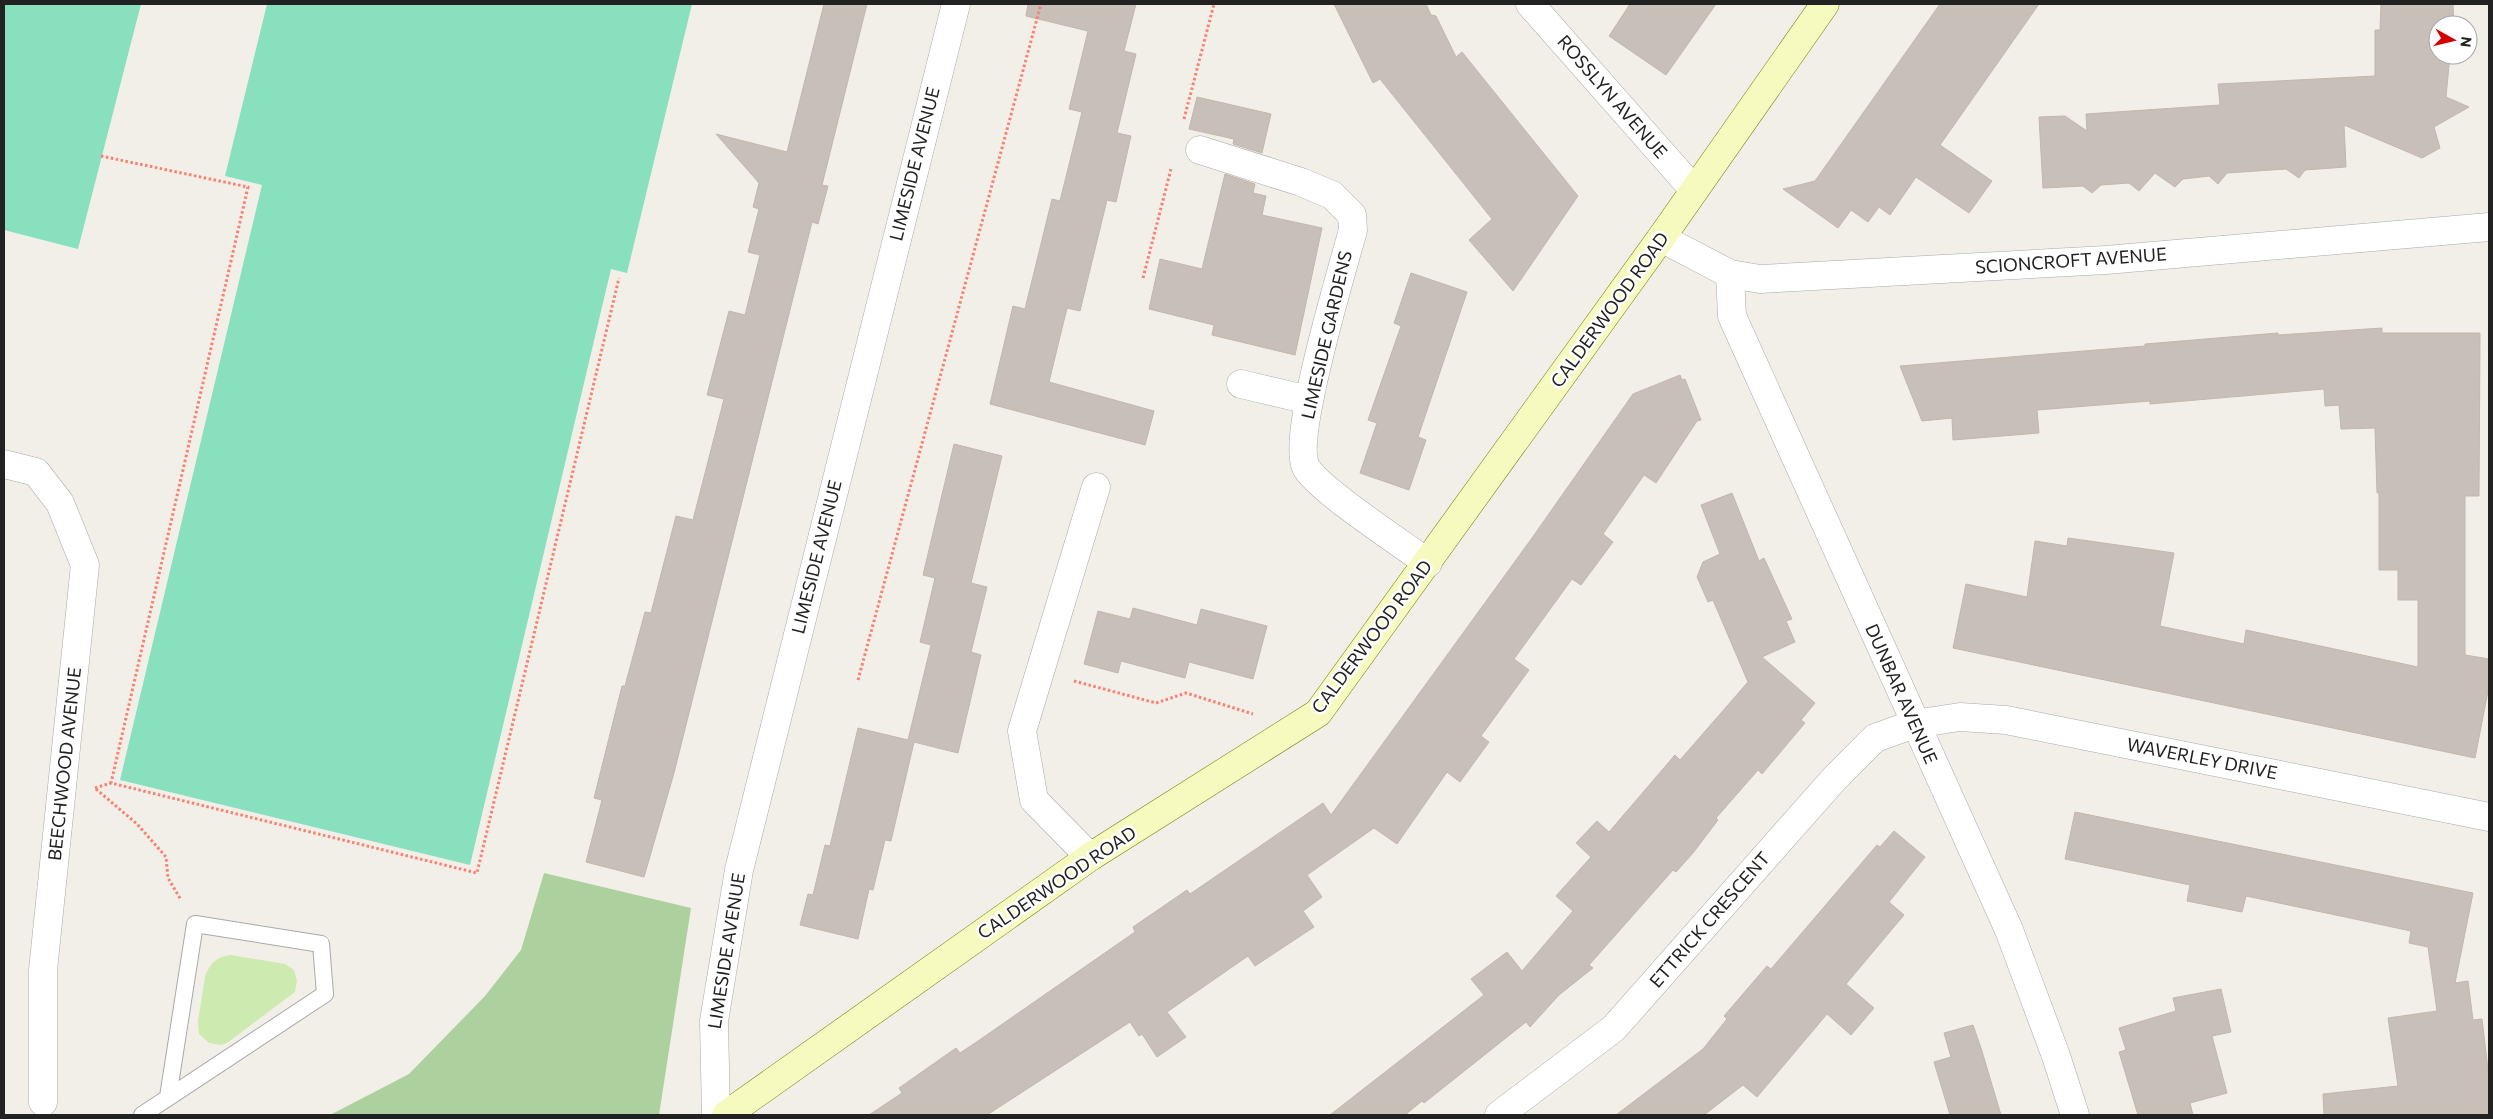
<svg xmlns="http://www.w3.org/2000/svg" width="2493" height="1119" viewBox="0 0 2493 1119" font-family="Commissioner,sans-serif">
	<rect width="100%" height="100%" fill="#f2efe9"/>
	<!-- grass -->
	<path fill="#cdebb0" d="M231,955L285,964L294,970L297,981L295,992L227,1043L221,1045L209,1043L199,1034L198,1021L205,977C209,964 217,956 231,955Z"/>
	<!-- forest -->
	<polygon fill="#add19e" points="544,873 691,908 659,1115 330,1115 409,1074 485,996 521,950"/>
	<!-- pitch -->
	<g fill="#88e0be">
		<polygon points="4,4 141,4 78,249 4,230"/>
		<polygon points="267,4 692,4 627,273 611,269 470,865 120,780 262,185 225,176"/>
	</g>
	<!-- building -->
	<g fill="#c7bfb8" stroke="#c4b6ab">
		<polygon points="824,4 867,4 822,185 828,186 818,224 812,222 674,773 644,877 586,862 602,800 594,798 622,686 625,686 645,612 651,613 676,516 693,520 724,399 707,395 729,311 745,315 760,255 748,252 759,209 753,207 759,183 716,134 787,152"/>
		<polygon points="1028,4 1136,4 1124,51 1136,54 1117,133 1131,136 1116,202 1107,200 1080,311 1067,308 1049,382 1154,411 1145,445 990,404 1013,306 1025,309 1052,199 1060,201 1082,112 1069,109 1088,31 1026,16"/>
		<polygon points="1334,4 1426,4 1431,15 1436,16 1456,57 1462,52 1578,196 1513,291 1469,240 1492,219 1380,79 1373,83"/>
		<polygon points="1630,4 1716,4 1666,75 1609,36"/>
		<polygon points="1940,4 2039,4 1940,145 1992,181 1969,213 1916,177 1890,215 1879,207 1868,222 1851,210 1838,228 1783,189 1815,181"/>
		<polygon points="2381,4 2453,4 2454,25 2438,25 2438,55 2450,55 2446,97 2469,107 2434,127 2440,148 2422,158 2344,125 2346,167 2305,170 2299,178 2286,169 2227,173 2218,184 2209,176 2183,179 2175,187 2155,173 2139,191 2129,183 2101,185 2092,193 2083,186 2043,188 2039,117 2065,116 2087,131 2086,114 2220,105 2218,84 2375,76 2375,30 2380,30"/>
		<polygon points="1197,97 1271,114 1262,153 1233,144 1234,139 1189,129"/>
		<polygon points="1225,174 1255,184 1253,193 1266,196 1262,215 1322,228 1295,355 1212,335 1214,325 1149,309 1160,259 1202,269"/>
		<polygon points="1411,273 1467,292 1418,437 1426,440 1409,490 1360,473 1377,423 1368,420 1401,326 1394,323"/>
		<polygon points="2382,328 2382,333 2480,333 2479,496 2465,496 2465,655 2489,659 2489,686 2475,758 1953,648 1966,584 2027,597 2035,541 2067,546 2068,538 2174,553 2160,626 2244,644 2246,630 2418,667 2418,600 2398,600 2398,570 2379,570 2379,493 2377,493 2375,428 2341,429 2339,405 2325,406 2324,389 2150,404 2150,401 2037,410 2039,433 1953,440 1952,418 1922,421 1900,366 2145,346 2145,344 2278,333 2278,335"/>
		<polygon points="1680,375 1682,380 1685,379 1701,420 1697,421 1656,483 1644,475 1603,534 1613,542 1581,585 1572,579 1514,659 1529,670 1481,736 1489,742 1460,782 1447,772 1397,844 1374,828 1307,875 1322,897 1303,911 1314,927 1255,966 1248,956 1167,1012 1186,1037 1157,1057 1142,1034 1139,1036 1130,1022 987,1115 869,1115 902,1093 899,1088 956,1048 960,1053 978,1041 1135,932 1133,927 1187,890 1190,894 1323,803 1331,815 1532,538 1633,394"/>
		<polygon points="954,444 1002,456 971,583 987,587 971,652 981,655 958,753 914,742 891,841 885,840 873,890 869,889 858,939 800,925 808,894 813,895 825,845 830,846 858,728 908,740 931,645 920,642 935,578 923,575"/>
		<polygon points="1732,493 1759,561 1764,558 1792,619 1786,621 1795,642 1762,657 1815,703 1801,720 1805,723 1762,774 1758,770 1716,818 1718,820 1693,853 1676,872 1673,870 1589,965 1593,968 1559,995 1530,1027 1526,1022 1424,1103 1422,1101 1405,1115 1330,1115 1484,995 1471,979 1507,952 1522,971 1573,911 1556,896 1591,857 1576,843 1597,821 1609,832 1675,755 1680,760 1748,682 1713,600 1708,602 1697,577 1703,562 1720,554 1701,505"/>
		<polygon points="1133,608 1197,625 1201,609 1267,626 1253,679 1189,662 1185,678 1121,661 1118,673 1084,664 1098,611 1130,619"/>
		<polygon points="2075,812 2473,893 2455,983 2468,981 2473,1020 2482,1019 2489,1078 2489,1115 2324,1115 2323,1094 2398,1086 2388,1018 2437,1011 2428,947 2409,943 2411,931 2246,896 2242,912 2187,901 2190,885 2065,859"/>
		<polygon points="1894,831 1925,857 1889,902 1904,915 1846,984 1874,1008 1851,1035 1827,1014 1757,1097 1743,1085 1704,1115 1616,1115 1703,1049 1727,1019 1724,1016 1767,966 1771,969 1877,845 1880,847"/>
		<polygon points="2221,989 2231,1032 2212,1036 2227,1093 2190,1103 2193,1115 2138,1115 2119,1052 2126,1050 2119,1028 2176,1011 2173,998"/>
		<polygon points="1973,1025 1981,1048 2001,1115 1950,1115 1934,1062 1951,1057 1944,1033"/>
	</g>
	<g fill="none" stroke-linecap="round" stroke-linejoin="round">
		<!-- lane casing -->
		<g stroke="#a9a9a9" stroke-width="18">
			<polyline id="lane" points="142,1115 325,994 321,944 195,924 168,1097"/>
		</g>
		<!-- street casing -->
		<g stroke="#a9a9a9" stroke-width="29">
			<g id="street">
				<polyline points="1530,4 1694,190"/>
				<path d="M1200,150L1301,182L1332,195L1352,215L1353,230C1342,271 1291,437 1306,467C1316,488 1405,546 1428,563"/>
				<polyline points="1661,238 1730,274 1760,279 2106,260 2489,227"/>
				<polyline points="1730,274 1732,316 2009,930 2056,1056 2075,1115"/>
				<polyline points="1241,384 1309,400"/>
				<polyline points="4,464 36,472 60,503 85,565 43,970 43,1102"/>
				<polyline points="1090,857 1034,800 1022,731 1096,487"/>
				<polyline points="716,1115 714,1021 739,870 956,4"/>
				<polyline points="1499,1115 1614,1028 1835,778 1875,738 1914,724 1960,717 2006,720 2489,817"/>
			</g>
		</g>
		<!-- secondary casing -->
		<g stroke="#707d05" stroke-width="29">
			<polyline id="secondary" points="726,1115 1090,857 1318,713 1661,238 1825,4"/>
		</g>
		<!-- path -->
		<g stroke="#fa8072" stroke-width="3" stroke-dasharray="2.5 2.5" stroke-linecap="butt">
			<polyline points="1184,119 1214,4"/>
			<polyline points="101,156 248,187 111,783 477,873 619,278"/>
			<polyline points="1143,278 1171,169"/>
			<polyline points="858,680 1041,4"/>
			<polyline points="1074,681 1156,703 1186,693 1253,714"/>
			<polyline points="95,788 111,783"/>
			<polyline points="96,789 137,824 166,857 168,878 181,900"/>
		</g>
		<!-- lane -->
		<use href="#lane" stroke="#fff" stroke-width="16"/>
		<!-- street -->
		<use href="#street" stroke="#fff" stroke-width="28"/>
		<!-- secondary -->
		<use href="#secondary" stroke="#f7fabf" stroke-width="28"/>
	</g>
	<g text-anchor="middle" stroke-width="5" stroke-linejoin="round" paint-order="stroke">
		<!-- street labels -->
		<g font-size="18" fill="#222" stroke="#fff">
			<text transform="translate(1612 97) rotate(49)" y="6">ROSSLYN AVENUE</text>
			<text transform="translate(915 164) rotate(-76)" y="6">LIMESIDE AVENUE</text>
			<text transform="translate(2071 261) rotate(-4)" y="6">SCIONCROFT AVENUE</text>
			<text transform="translate(1610 310) rotate(-54)" y="6">CALDERWOOD ROAD</text>
			<text transform="translate(1327 335) rotate(-77)" y="6">LIMESIDE GARDENS</text>
			<text transform="translate(817 557) rotate(-76)" y="6">LIMESIDE AVENUE</text>
			<text transform="translate(1372 637) rotate(-53)" y="6">CALDERWOOD ROAD</text>
			<text transform="translate(1901 694) rotate(66)" y="6">DUNBAR AVENUE</text>
			<text transform="translate(2202 759) rotate(11)" y="6">WAVERLEY DRIVE</text>
			<text transform="translate(65 764) rotate(-84)" y="6">BEECHWOOD AVENUE</text>
			<text transform="translate(1057 883) rotate(-34)" y="6">CALDERWOOD ROAD</text>
			<text transform="translate(1710 920) rotate(-49)" y="6">ETTRICK CRESCENT</text>
			<text transform="translate(727 951) rotate(-81)" y="6">LIMESIDE AVENUE</text>
		</g>
	</g>
	<!-- border -->
	<rect width="2493" height="1119" fill="none" stroke="#222222" stroke-width="10"/>
	<!-- north arrow -->
	<g transform="translate(2453 40) rotate(98)"><circle r="24" fill="#ffffff" stroke="#a7a7a7"/>
	<path d="M0-4L9 19L0 12L-9 19Z" fill="#d40000"/>
	<text y="-8" font-size="14" font-weight="bold" text-anchor="middle" fill="#222222">N</text>
	</g>
</svg>
